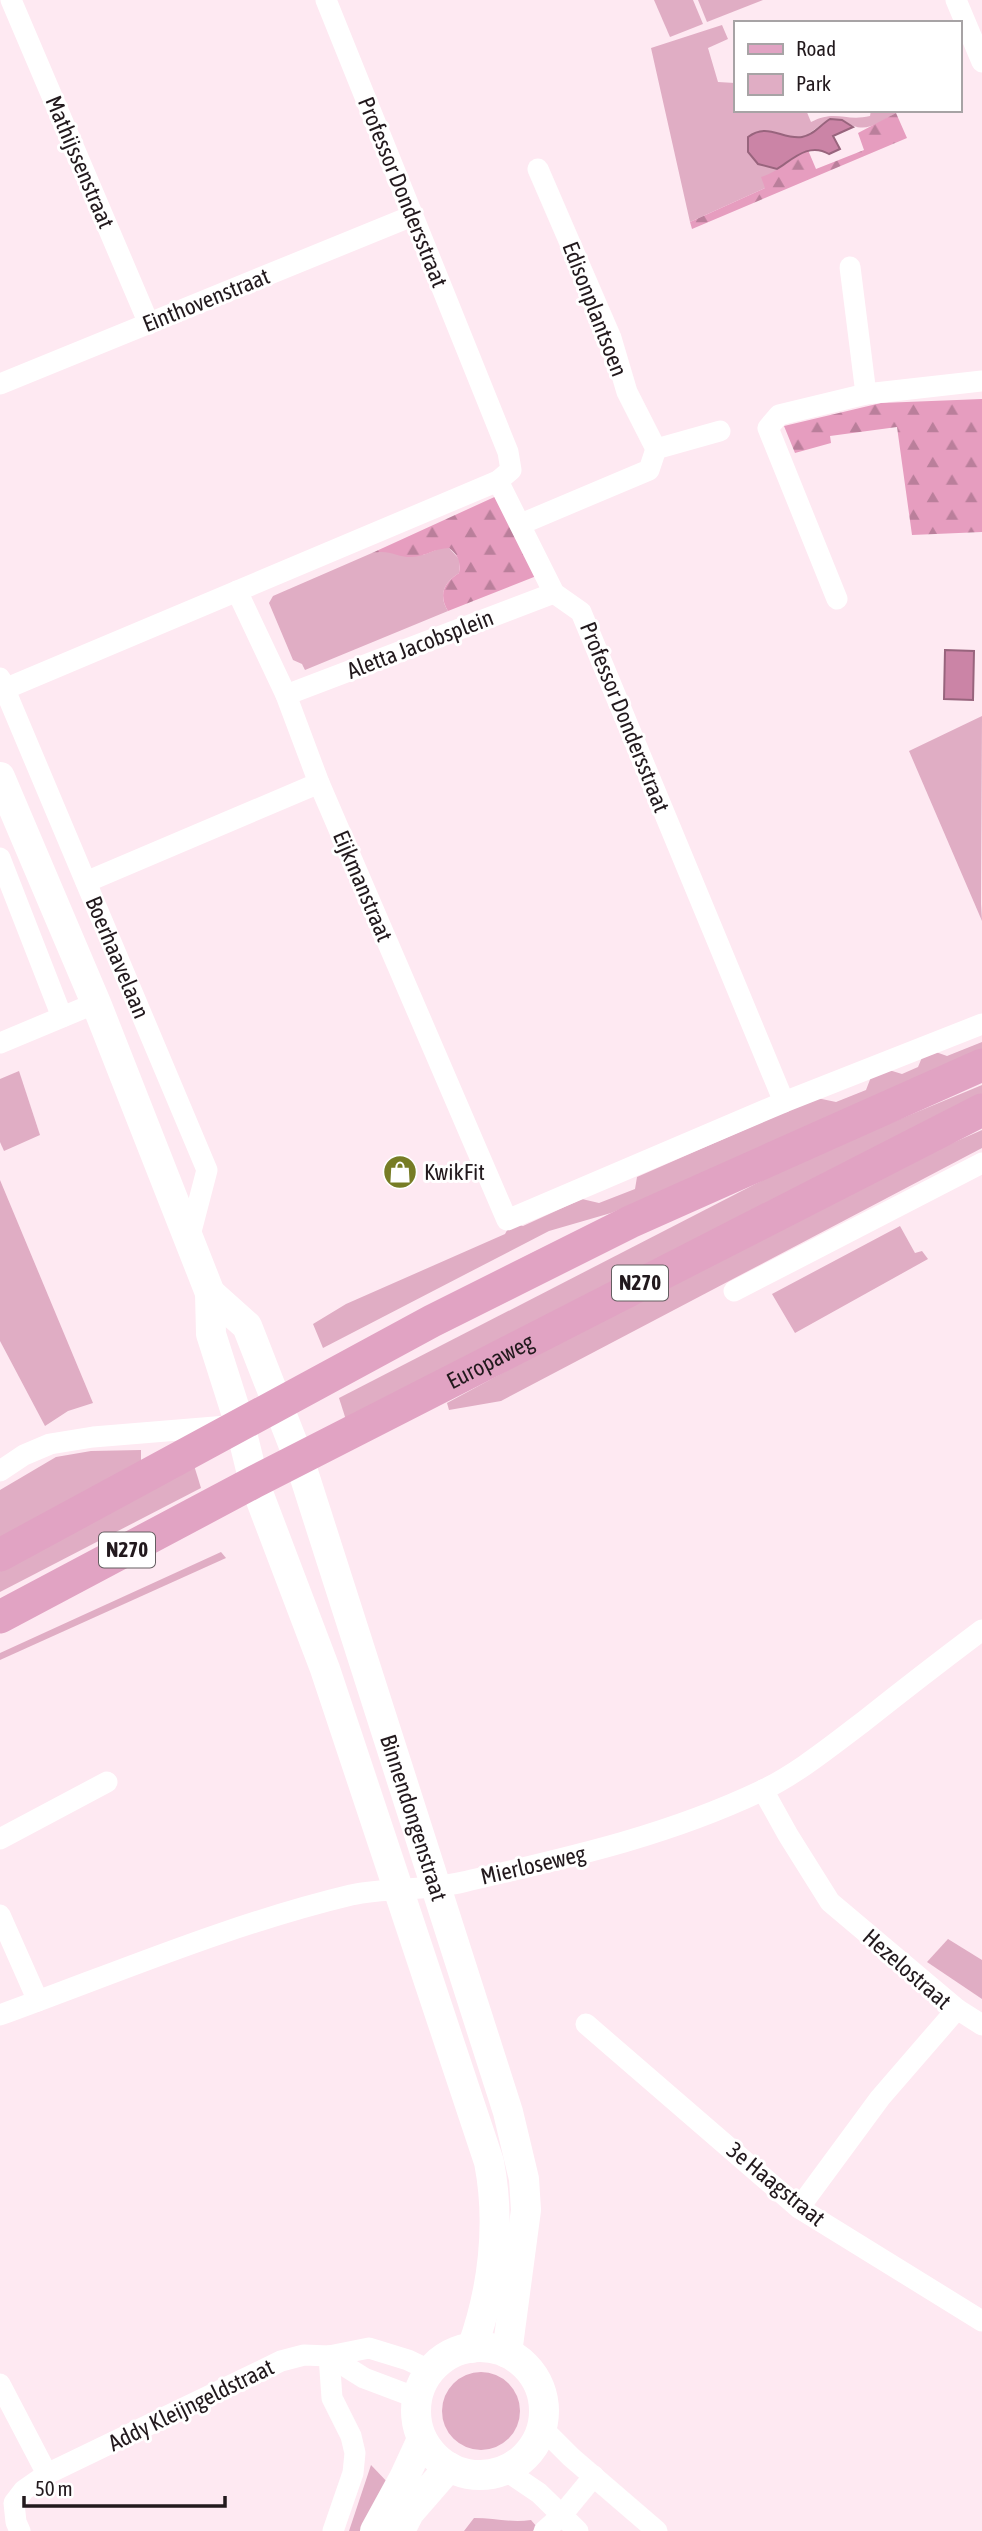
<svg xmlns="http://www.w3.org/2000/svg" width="982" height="2531" viewBox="0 0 982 2531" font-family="'Asap Condensed',sans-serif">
	<defs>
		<pattern id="forest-firs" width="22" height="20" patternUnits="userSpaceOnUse" patternTransform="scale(1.75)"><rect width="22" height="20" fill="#e69dbf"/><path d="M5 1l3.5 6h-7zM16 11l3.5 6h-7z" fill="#ba7f9b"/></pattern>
	</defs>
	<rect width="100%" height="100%" fill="#fee9f2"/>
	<!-- green -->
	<g fill="#e0adc4">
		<polygon points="654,0 693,0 703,24 670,37"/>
		<polygon points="698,0 763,0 707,22"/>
		<path d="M722,25L728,39L708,48L718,82L735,83V110H806L811,122C836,109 845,122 870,116L871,110H894L896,113C875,125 864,135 842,120L825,122L804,137H793L764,130L758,164L777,169L765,188L690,222L651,48Z"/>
		<path d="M441,548H449L460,560L459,573C444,583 438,594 448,611L305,670L302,664L293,660L269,603L273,596L372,553L382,551L423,555Z"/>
		<polygon points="982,716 981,904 982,921 909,751"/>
		<polygon points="982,1042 982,1056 611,1213 549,1231 323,1348 313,1324 346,1304 505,1234 511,1223 523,1226 582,1199 599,1203 635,1189 637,1177 817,1098 836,1102 866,1090 871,1077 889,1070 902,1074 918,1067 923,1055 933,1051 947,1056"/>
		<polygon points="19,1071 40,1135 4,1151 0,1142 0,1079"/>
		<polygon points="982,1085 982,1103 347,1423 339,1398 806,1158"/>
		<path d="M982,1130V1148L501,1401L449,1410L447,1403C623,1308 799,1210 982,1130Z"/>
		<polygon points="0,1180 93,1403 68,1411 45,1426 0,1341"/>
		<polygon points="900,1226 915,1253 922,1251 928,1259 795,1333 772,1294"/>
		<polygon points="141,1450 141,1465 0,1543 0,1490 56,1457 91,1451"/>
		<polygon points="193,1462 201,1488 0,1592 0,1568"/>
		<polygon points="221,1552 226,1558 0,1660 0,1653"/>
		<polygon points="948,1939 982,1960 982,1999 927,1962"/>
		<circle cx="481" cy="2411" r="39"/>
		<polygon points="371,2465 391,2486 365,2531 349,2531"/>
		<path d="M474,2518C495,2518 511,2523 531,2520L537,2527L533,2531H464Z"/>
	</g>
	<!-- forest -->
	<g fill="url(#forest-firs)">
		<path d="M896,113L907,138L692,229L690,222L765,188L761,177C779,172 791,157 808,150L816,169L864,150L858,133Z"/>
		<polygon points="982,399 982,532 912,535 897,427 830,436 831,443 795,453 784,426 881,403"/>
		<path d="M501,494L539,575L448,611C438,594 444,583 459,573C461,561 458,555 449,548C435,548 425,557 411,557C395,557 390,549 372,553Z"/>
	</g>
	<!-- water -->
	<g fill="#cb84a6" stroke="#98647d" stroke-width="2">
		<path d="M830,119L842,120L853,127L833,136L840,149L829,154C809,142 793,159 777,169L758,164L748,152V137C768,122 782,140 802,137C814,135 820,125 830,119Z"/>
		<polygon points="945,650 974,651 973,700 944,699"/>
	</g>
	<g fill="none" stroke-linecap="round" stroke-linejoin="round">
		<!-- minor -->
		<g stroke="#fff" stroke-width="21">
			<polyline points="11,0 149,324"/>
			<polyline points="326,0 508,452 511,470 498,481 554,593 581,612 784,1102"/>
			<polyline points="956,0 982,62"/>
			<polyline points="538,169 611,338 627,392 656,449"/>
			<polyline points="850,267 866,394"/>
			<polyline points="0,384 412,216"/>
			<polyline points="521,524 649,470 656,449 720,431"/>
			<polyline points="237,591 286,695 319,783"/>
			<polyline points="837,599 768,428 779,415 866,394 982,381"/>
			<path id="s1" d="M0,678L207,1170L189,1239"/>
			<polyline points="0,691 498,481"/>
			<polyline points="286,695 554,593"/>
			<polyline points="0,858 62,1017"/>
			<polyline points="86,882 319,783 507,1220 784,1102 982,1024"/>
			<polyline points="0,1043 96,1003"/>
			<polyline points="734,1291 982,1163"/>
			<polyline points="0,1471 24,1455 50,1444 93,1437 227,1426"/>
			<polyline points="763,1790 788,1835 830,1902 957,2009 880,2098 799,2208"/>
			<polyline points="0,1839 107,1782"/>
			<polyline points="0,1915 38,2001"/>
			<polyline points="957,2009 982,2025"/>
			<path d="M0,2015C116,1973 230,1924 351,1895C388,1887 426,1891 463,1882C566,1858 664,1837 761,1791C797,1774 831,1746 863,1722C902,1691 942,1660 982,1630"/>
			<polyline points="586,2024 799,2208 982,2321"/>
			<polyline points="329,2356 332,2398 351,2436 355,2453 353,2473 333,2531"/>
			<polyline points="329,2356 364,2378 417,2398"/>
			<polyline points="0,2384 47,2474"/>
			<polyline points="542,2428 571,2457 657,2531"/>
			<polyline points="505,2470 539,2493 578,2531"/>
			<polyline points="20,2531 16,2522 14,2503 24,2490 47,2474 281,2361 304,2355 329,2356 369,2348 408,2360 431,2371"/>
			<polyline points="544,2531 561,2516 594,2476"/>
		</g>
		<!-- secondary -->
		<g stroke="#fff" stroke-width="30">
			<path d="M0,777L96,1003L210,1293L211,1334L240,1425L254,1482L325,1669L489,2162C501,2224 493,2290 472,2348"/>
			<path id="s2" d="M210,1293L247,1326L299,1459L508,2112L524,2179L526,2210L507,2353"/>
			<circle cx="480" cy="2411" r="64"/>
			<polyline points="375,2531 404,2478 422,2439"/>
			<polyline points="400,2531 409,2513 449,2467"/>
		</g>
		<!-- primary -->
		<g stroke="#e1a3c3" stroke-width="33">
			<polyline points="0,1555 432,1321 630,1222 982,1065"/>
			<path id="s3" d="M0,1617L254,1482L982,1110"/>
		</g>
	</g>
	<!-- icons -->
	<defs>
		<g id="shop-disc" transform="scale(1.75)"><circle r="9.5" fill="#777c25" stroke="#fff"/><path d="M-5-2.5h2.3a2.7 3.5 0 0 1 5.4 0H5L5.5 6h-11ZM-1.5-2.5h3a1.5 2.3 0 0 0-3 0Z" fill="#fff"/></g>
	</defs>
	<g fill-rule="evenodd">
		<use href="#shop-disc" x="400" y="1172"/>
	</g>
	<g text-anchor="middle" stroke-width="6" stroke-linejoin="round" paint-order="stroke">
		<!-- shield labels -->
		<g fill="#fff" stroke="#645e61" stroke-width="2">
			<rect x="612" y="1265.5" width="56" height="35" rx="5"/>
			<rect x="99" y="1532.5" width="56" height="35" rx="5"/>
		</g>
		<g font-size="21" font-weight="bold" fill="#22191d">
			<text x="640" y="1290">N270</text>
			<text x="127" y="1557">N270</text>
		</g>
		<!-- street labels -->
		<g font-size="23" fill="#22191d" stroke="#fff">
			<text transform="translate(80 162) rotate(67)" y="8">Mathijssenstraat</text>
			<text transform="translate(403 192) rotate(68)" y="8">Professor Dondersstraat</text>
			<text transform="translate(206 300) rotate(-22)" y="8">Einthovenstraat</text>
			<text transform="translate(595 309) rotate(69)" y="8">Edisonplantsoen</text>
			<text transform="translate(420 644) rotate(-21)" y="8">Aletta Jacobsplein</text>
			<text transform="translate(625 717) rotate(68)" y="8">Professor Dondersstraat</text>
			<text transform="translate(363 886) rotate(67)" y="8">Eijkmanstraat</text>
			<text dy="8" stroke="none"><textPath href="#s1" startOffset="303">Boerhaavelaan</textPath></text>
			<text dy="8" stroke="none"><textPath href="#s3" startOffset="553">Europaweg</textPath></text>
			<text dy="8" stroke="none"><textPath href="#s2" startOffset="569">Binnendongenstraat</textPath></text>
			<text transform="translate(533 1865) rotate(-13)" y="8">Mierloseweg</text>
			<text transform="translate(907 1969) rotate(41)" y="8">Hezelostraat</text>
			<text transform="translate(776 2184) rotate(39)" y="8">3e Haagstraat</text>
			<text transform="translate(191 2405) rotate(-26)" y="8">Addy Kleijngeldstraat</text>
		</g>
		<!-- poi labels -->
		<g font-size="23" fill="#22191d" stroke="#fff" text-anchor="start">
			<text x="424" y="1180">KwikFit</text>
		</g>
	</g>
	<!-- legend -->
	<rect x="734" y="21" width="228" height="91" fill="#ffffff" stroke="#a7a3a5" stroke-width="2"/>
	<rect x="748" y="44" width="35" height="10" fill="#e1a3c3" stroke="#a7a3a5" stroke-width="2"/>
	<text x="796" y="56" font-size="21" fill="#22191d">Road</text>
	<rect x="748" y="74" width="35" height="21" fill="#e0adc4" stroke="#a7a3a5" stroke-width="2"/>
	<text x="796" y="91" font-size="21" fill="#22191d">Park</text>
	<!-- scale -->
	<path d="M24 2496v10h201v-10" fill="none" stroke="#22191d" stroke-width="3.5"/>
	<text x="35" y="2496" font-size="21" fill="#22191d" stroke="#ffffff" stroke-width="5" paint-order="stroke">50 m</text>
</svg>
